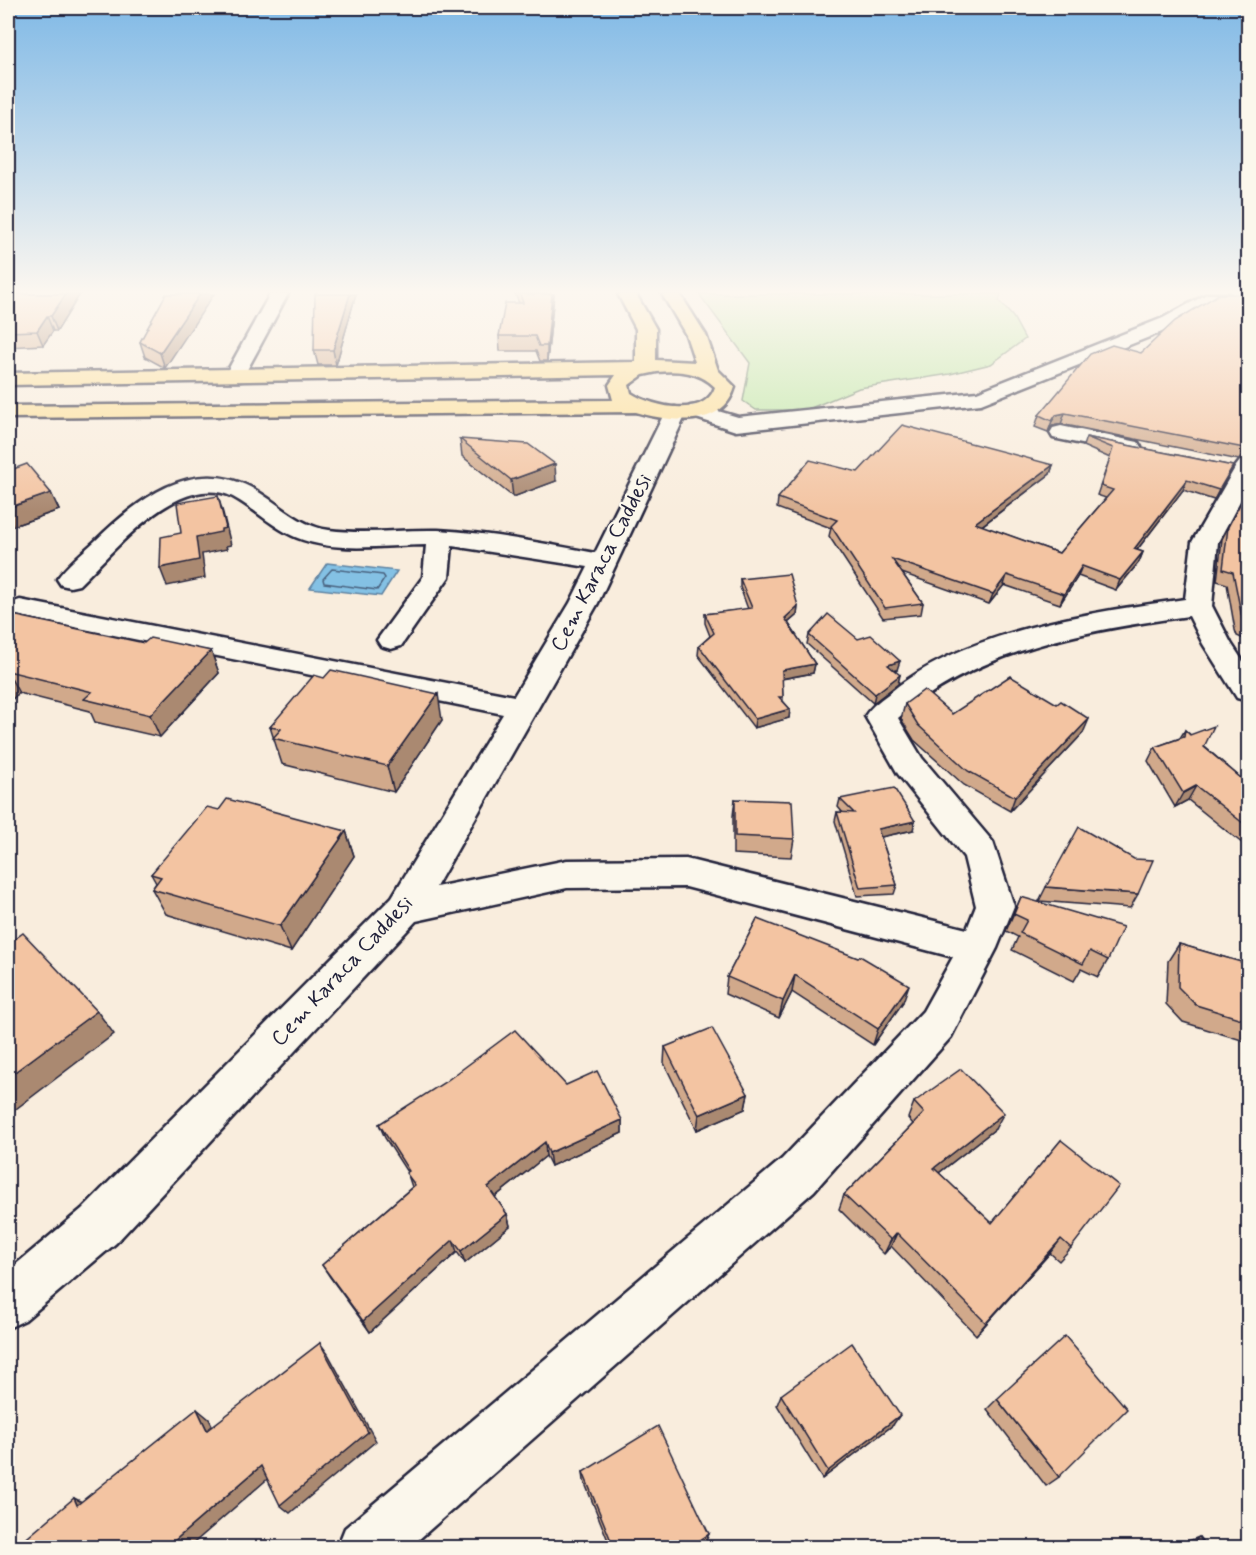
<svg xmlns="http://www.w3.org/2000/svg" width="1256" height="1555" viewBox="0 0 1256 1555" font-family="Mynerve,sans-serif">
	<rect width="100%" height="100%" fill="#f9eddd"/>
	<filter id="ink" filterUnits="userSpaceOnUse"><feTurbulence type="fractalNoise" baseFrequency=".0167" numOctaves="2"/><feDisplacementMap in="SourceGraphic" scale="12" xChannelSelector="R" yChannelSelector="G"/><feConvolveMatrix kernelMatrix="1 2 1 2 8 2 1 2 1" color-interpolation-filters="sRGB"/></filter>
	<g filter="url(#ink)">
		<!-- green -->
		<polygon fill="#bce7a4" stroke="#6f8470" stroke-width="1.5" points="699,294 1001,294 999,301 1013,317 1025,339 991,364 950,374 859,388 806,410 756,410 743,401 750,363"/>
		<!-- water -->
		<polygon fill="#84c1e4" stroke="#5d81a0" stroke-width="1.5" points="327,563 397,571 381,596 310,588"/>
		<g fill="none" stroke-linecap="round" stroke-linejoin="round">
			<!-- shore -->
			<polygon stroke="#49627f" stroke-width="1.5" points="332,569 383,575 385,578 377,590 324,583 323,579"/>
			<!-- minor casing -->
			<g stroke="#22223b" stroke-width="5">
				<g id="minor">
					<polygon points="270,294 288,294 241,381 227,381 224,377"/>
					<polygon points="1207,294 1229,294 1177,326 981,404 736,431 690,416 687,411 690,406 698,405 738,417 977,392 1163,318"/>
					<path d="M675,407L683,409L686,414L598,603L436,887L567,860L686,859L967,929L976,906L964,857L898,774L865,716C872,705 882,699 892,691C967,630 1092,612 1185,599L1192,542L1236,466L1240,461L1248,459V486L1218,542L1212,606L1231,643L1248,669V701L1237,698L1203,644L1189,616C1086,630 979,649 898,718L922,758L993,842L1014,906L997,948L951,1037L814,1191L409,1548H337L345,1528L782,1159L923,1011L953,957L686,887L567,888L416,921L116,1243L25,1320L8,1328V1271L82,1209L392,897L503,714L25,617L8,625V604L20,600L514,696L570,603L588,567L452,546L449,577L401,646L391,649L381,646L377,640L423,577L426,545C386,545 342,553 303,540C276,531 257,510 233,497C178,470 115,551 79,585L70,587L61,585L57,579C67,565 82,553 95,541C137,501 190,456 250,487C277,501 298,526 329,530C365,535 402,529 438,530C491,533 543,543 595,553L664,414L667,409Z"/>
					<polygon points="1061,426 1138,442 1141,447 1138,452 1130,454 1053,438 1050,433 1053,428"/>
				</g>
			</g>
			<!-- major casing -->
			<g stroke="#22223b" stroke-width="5">
				<path id="major" d="M618,294H636L656,329V360L695,362L686,335L662,294H680L706,335L718,370L735,387C723,429 670,422 636,412L8,418V406L613,400L609,385L616,375L8,385V373L636,362V329ZM657,372C678,370 699,371 715,387C704,419 653,407 631,393L629,385L643,375Z"/>
			</g>
			<!-- minor -->
			<use href="#minor" fill="#fbf7ec" fill-rule="evenodd"/>
			<!-- major -->
			<use href="#major" fill="#fcde96" fill-rule="evenodd"/>
		</g>
		<!-- wall -->
		<g fill="#d1a98b" stroke="#22223b" stroke-width="1.5">
			<polygon points="8,294 80,294 57,331 53,331 43,345 8,347"/>
			<polygon points="166,294 165,368 145,357 140,342"/>
			<polygon points="356,294 336,365 318,365 314,350"/>
			<polygon points="515,294 554,294 547,361 540,361 536,351 500,351 499,336 519,303"/>
			<polygon points="1219,294 1248,457 1239,460 1061,424 1052,426 1048,432 1035,427 1039,415 1141,353"/>
			<polygon points="1086,437 1233,466 1214,500 1183,490 1137,550 1143,552 1139,562 1116,590 1078,576 1060,604 1004,585 989,604 902,573 923,603 921,614 883,618 829,536 831,528 777,508 778,498 858,472 1053,465 1050,474 982,526 1059,553 1106,498 1097,495 1110,458 1083,446"/>
			<polygon points="460,439 556,481 513,497 462,456"/>
			<polygon points="8,471 51,493 59,510 13,526 8,519"/>
			<polygon points="1248,489 1248,668 1244,639 1237,636 1235,630 1227,584 1217,581 1222,539"/>
			<polygon points="740,579 798,606 797,615 788,623 815,664 813,673 782,679 783,701 790,709 789,718 754,728 698,655 699,646 710,636 705,623 705,614 748,609 740,587"/>
			<polygon points="8,614 144,643 211,651 219,673 160,737 95,722 90,711 19,693 9,702 8,702"/>
			<polygon points="809,635 858,639 897,670 894,671 898,684 873,703 807,644"/>
			<polygon points="324,678 442,720 394,792 282,764 270,727"/>
			<polygon points="905,704 952,714 1083,733 1010,811 964,785 914,740 901,719"/>
			<polygon points="1185,730 1248,784 1248,848 1188,800 1175,807 1148,761 1155,747 1180,738"/>
			<polygon points="735,799 794,839 791,857 733,854 733,816"/>
			<polygon points="840,799 913,830 881,837 897,885 894,894 857,896 835,821 837,812 843,813 838,807"/>
			<polygon points="219,810 346,831 354,856 291,951 166,914 152,889 156,883 151,874"/>
			<polygon points="1046,887 1138,894 1130,908 1039,901"/>
			<polygon points="1021,897 1108,960 1098,977 1081,969 1074,981 1012,950 1018,937 1006,931"/>
			<polygon points="757,919 903,1002 873,1045 792,992 779,1018 725,994 727,977"/>
			<polygon points="1179,944 1248,964 1248,1042 1183,1022 1166,1004 1168,961"/>
			<polygon points="665,1047 748,1094 745,1109 697,1130 664,1063"/>
			<polygon points="566,1085 622,1120 622,1133 551,1166 546,1156 495,1197 507,1214 510,1226 465,1263 457,1252 370,1332 330,1277 322,1265 412,1187 407,1172 385,1138 379,1124"/>
			<polygon points="914,1102 995,1129 939,1173 992,1223 1061,1140 1071,1248 1059,1261 1050,1253 976,1335 891,1246 884,1254 839,1209 844,1195 913,1124 908,1118"/>
			<polygon points="1248,1196 1248,1211 1245,1209"/>
			<polygon points="781,1395 893,1425 822,1479 777,1405"/>
			<polygon points="997,1399 1059,1477 1046,1486 987,1409"/>
			<polygon points="583,1472 706,1541 697,1548 611,1548 584,1481"/>
			<polygon points="1199,1537 1207,1548 1178,1548 1181,1544"/>
		</g>
		<!-- shaded-wall -->
		<g fill="#aa8971" stroke="#22223b" stroke-width="1.5">
			<polygon points="66,294 80,294 57,331 51,316"/>
			<polygon points="200,294 214,294 165,368 160,353"/>
			<polygon points="350,294 356,294 336,365 333,350"/>
			<polygon points="552,294 554,294 547,361 547,346"/>
			<polygon points="47,316 53,331 43,345 37,331"/>
			<polygon points="1065,413 1061,424 1052,426 1048,432 1052,421 1056,415"/>
			<polygon points="1248,447 1248,457 1239,460 1244,448"/>
			<polygon points="555,464 556,481 513,497 511,480"/>
			<polygon points="1053,465 1050,474 972,533 975,523"/>
			<polygon points="1233,466 1228,476 1214,500 1219,490"/>
			<polygon points="1187,480 1183,490 1130,559 1134,549"/>
			<polygon points="51,493 59,510 13,526 8,514 8,508"/>
			<polygon points="218,496 223,513 231,545 226,546 227,549 202,554 205,578 167,586 160,568 196,537"/>
			<polygon points="1143,552 1139,562 1116,590 1120,580"/>
			<polygon points="1082,566 1078,576 1060,604 1064,594"/>
			<polygon points="1007,575 1004,585 989,604 993,594"/>
			<polygon points="798,606 797,615 784,626 785,618"/>
			<polygon points="211,651 219,673 160,737 150,715"/>
			<polygon points="900,661 897,670 886,674 888,665"/>
			<polygon points="815,664 813,673 780,679 782,670"/>
			<polygon points="8,673 19,693 9,702 8,699"/>
			<polygon points="900,675 898,684 873,703 875,694"/>
			<polygon points="438,694 442,720 394,792 387,766"/>
			<polygon points="790,709 789,718 754,728 755,719"/>
			<polygon points="1089,719 1083,733 1010,811 1015,797"/>
			<polygon points="1196,786 1188,800 1175,807 1183,793"/>
			<polygon points="915,821 913,830 876,838 878,829"/>
			<polygon points="346,831 354,856 291,951 280,926"/>
			<polygon points="795,975 792,992 779,1018 783,1001"/>
			<polygon points="909,985 903,1002 873,1045 878,1029"/>
			<polygon points="97,1011 114,1034 8,1115 8,1077"/>
			<polygon points="748,1094 745,1109 697,1130 699,1115"/>
			<polygon points="1004,1113 995,1129 927,1182 934,1168"/>
			<polygon points="622,1120 622,1133 551,1166 549,1153"/>
			<polygon points="545,1142 546,1156 491,1200 488,1187"/>
			<polygon points="507,1214 510,1226 465,1263 461,1251"/>
			<polygon points="897,1233 891,1246 884,1254 891,1240"/>
			<polygon points="1061,1239 1050,1253 976,1335 986,1323"/>
			<polygon points="453,1240 457,1252 370,1332 363,1321"/>
			<polygon points="320,1343 328,1354 376,1441 290,1513 280,1505"/>
			<polygon points="197,1409 209,1419 219,1439 207,1430"/>
			<polygon points="900,1415 893,1425 822,1479 828,1471"/>
			<polygon points="261,1466 272,1475 188,1548 166,1548"/>
			<polygon points="74,1498 90,1506 77,1505"/>
			<polygon points="709,1534 706,1541 697,1548 688,1548"/>
		</g>
		<!-- building -->
		<g fill="#f3c4a2" stroke="#22223b" stroke-width="1.5">
			<polygon points="8,294 66,294 51,316 47,316 37,331 8,332"/>
			<polygon points="166,294 200,294 160,353 140,342"/>
			<polygon points="315,294 350,294 333,350 314,350"/>
			<polygon points="520,294 552,294 547,346 539,346 535,336 499,336 505,303 523,303"/>
			<polygon points="1219,294 1248,294 1248,447 1244,448 1065,413 1056,415 1052,421 1039,415 1090,354 1112,345 1141,353 1175,321"/>
			<polygon points="902,425 1053,465 975,523 1059,553 1113,490 1101,486 1113,448 1086,437 1233,466 1219,490 1187,480 1134,549 1143,552 1120,580 1082,566 1064,594 1007,575 993,594 892,559 923,603 885,608 831,526 837,520 778,498 810,460 858,472"/>
			<polygon points="460,439 528,444 555,464 511,480"/>
			<polygon points="27,464 51,493 8,508 8,471"/>
			<polygon points="1248,489 1248,626 1244,624 1242,618 1233,572 1223,569 1228,527"/>
			<polygon points="218,496 226,528 221,529 221,532 196,537 199,560 160,568 161,537 181,533 177,503"/>
			<polygon points="789,574 798,606 785,618 815,664 782,670 783,697 779,697 790,709 755,719 699,646 714,633 705,614 752,608 740,579"/>
			<polygon points="8,614 144,643 150,638 211,651 150,715 84,699 92,692 8,671"/>
			<polygon points="828,614 858,639 871,635 900,661 888,665 900,675 875,694 809,635"/>
			<polygon points="331,670 438,694 387,766 273,738 281,729 270,727 314,675 324,678"/>
			<polygon points="1010,676 1057,704 1061,701 1089,719 1015,797 968,771 918,725 905,704 924,690 952,714"/>
			<polygon points="1214,726 1204,747 1248,784 1248,827 1196,786 1183,793 1155,747 1184,737 1185,730 1190,735"/>
			<polygon points="894,788 915,821 878,829 897,885 860,888 837,812 854,813 840,799"/>
			<polygon points="227,799 346,831 280,926 152,889 161,877 151,874 207,807 219,810"/>
			<polygon points="735,799 792,801 794,839 735,836"/>
			<polygon points="1079,827 1134,859 1153,860 1138,894 1046,887"/>
			<polygon points="1021,897 1123,927 1108,960 1090,951 1083,964 1020,933 1027,920 1014,914"/>
			<polygon points="757,919 858,958 860,956 909,985 878,1029 795,975 783,1001 727,977"/>
			<polygon points="23,933 97,1011 8,1077 8,944"/>
			<polygon points="1179,944 1248,964 1248,1021 1196,1005 1178,987"/>
			<polygon points="712,1028 748,1094 699,1115 665,1047"/>
			<polygon points="515,1030 566,1085 597,1071 622,1120 549,1153 545,1142 488,1187 507,1214 461,1251 453,1240 363,1321 322,1265 415,1185 406,1173 409,1171 379,1124 445,1082"/>
			<polygon points="961,1069 1004,1113 934,1168 992,1223 1061,1140 1119,1186 1071,1248 1061,1239 986,1323 897,1233 891,1240 844,1195 924,1113 914,1102"/>
			<polygon points="1065,1336 1127,1409 1059,1477 997,1399"/>
			<polygon points="320,1343 368,1432 280,1505 261,1466 166,1548 15,1548 74,1498 77,1505 197,1409 207,1430"/>
			<polygon points="852,1343 900,1415 828,1471 781,1395"/>
			<polygon points="658,1426 709,1534 688,1548 614,1548 583,1472"/>
			<polygon points="1199,1537 1207,1548 1188,1548"/>
		</g>
	</g>
	<!-- sky -->
	<linearGradient id="sky" x2="0" y2="1"><stop stop-color="#80b9e6"/><stop offset="0.57" stop-color="#fcf7f0"/><stop offset="1" stop-color="#fcf7f0" stop-opacity="0"/></linearGradient>
	<rect width="1256" height="512" fill="url(#sky)"/>
	<g text-anchor="middle" stroke-width="4.5" stroke-linejoin="round" paint-order="stroke">
		<!-- street labels -->
		<g font-size="22" fill="#22223b" stroke="#fbf7ec">
			<text transform="translate(600 562) rotate(-63)" y="8">Cem Karaca Caddesi</text>
			<text transform="translate(341 970) rotate(-47)" y="8">Cem Karaca Caddesi</text>
		</g>
	</g>
	<!-- margin -->
	<rect width="1256" height="1555" fill="none" stroke="#fbf7ec" stroke-width="30"/>
	<rect x="15" y="15" width="1226" height="1525" fill="none" stroke="#22223b" stroke-width="2" filter="url(#ink)"/>
</svg>
